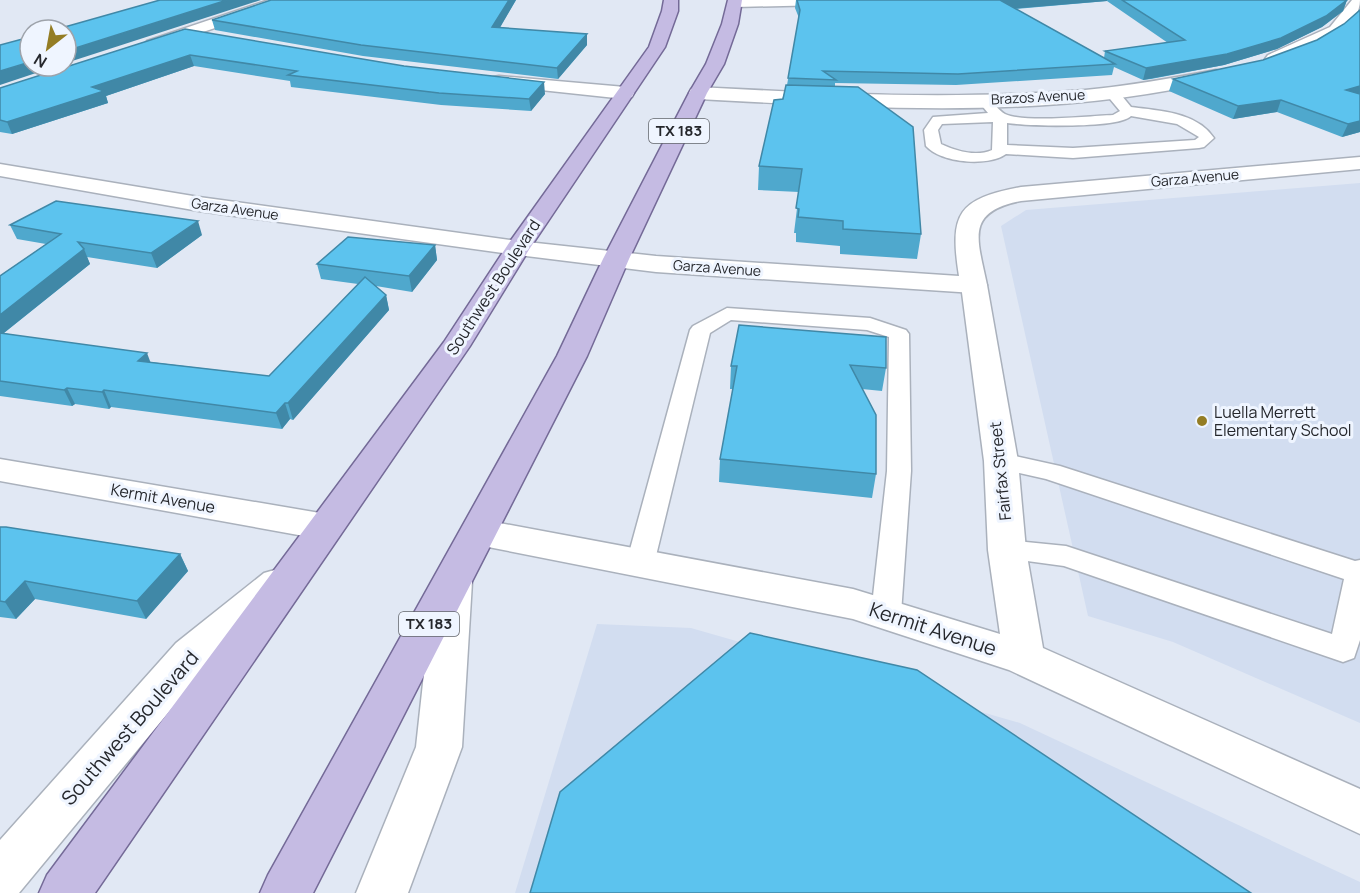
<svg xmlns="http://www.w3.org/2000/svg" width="1360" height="893" viewBox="0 0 1360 893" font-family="Manrope,sans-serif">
	<rect width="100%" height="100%" fill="#e1e8f4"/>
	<!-- built -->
	<g fill="#d2ddf0">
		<polygon points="1360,183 1360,723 1173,642 1088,616 1001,226 1026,210"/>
		<polygon points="597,624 691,628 1020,723 1360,882 1360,893 515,893"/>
	</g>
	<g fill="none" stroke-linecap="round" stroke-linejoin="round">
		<!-- lane casing -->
		<g stroke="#aab1bc" stroke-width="3">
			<g id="lane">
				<path d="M1117,95L1122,96L1131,107C1161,111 1196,112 1214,138L1204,147L1199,148L1073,158L1006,154C988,167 941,163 926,146L924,130L933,117L988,113L983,107L990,103C997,105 999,111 1005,114C1024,123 1089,116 1113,115L1120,111L1110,99ZM1131,116L1177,124L1199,137L1195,140L1073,148L1007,145V123C1027,126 1119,129 1131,116ZM993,122L992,150C976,157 956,151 941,144L938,130L942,124Z"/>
				<polygon points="727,308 870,318 906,330 909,334 911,471 901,614 896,622 886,625 876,622 871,614 887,471 889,337 867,330 731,320 710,333 654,564 650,571 640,574 630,571 626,564 690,330 693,326"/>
				<polygon points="1001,453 1060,466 1355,561 1360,560 1360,640 1354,658 1343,662 1064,566 997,557 993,550 997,543 1007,540 1066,546 1332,634 1344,579 1046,479 992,467 989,461 992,455"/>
			</g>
		</g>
		<!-- street casing -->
		<g stroke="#aab1bc" stroke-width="3">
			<g id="street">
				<polygon points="269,0 290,0 288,3 159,47 153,49 145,44 147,41"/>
				<polygon points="731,0 876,0 869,4 736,7 731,6 729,3"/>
				<path d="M1352,0H1360C1360,12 1352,24 1342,32C1334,40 1278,65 1268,63L1265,59L1268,55L1330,27Z"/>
				<path d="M1216,70L1222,71L1225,75L1222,79C1052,121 871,108 698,99L691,97L689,93L691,89L698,87C827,94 956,100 1085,90C1129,86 1173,78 1216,70Z"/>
				<polygon points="499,76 625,87 632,89 634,93 632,97 625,99 493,85 490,81 493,77"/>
				<polygon points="0,164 199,197 518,241 527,243 530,248 527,253 518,255 199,211 0,176"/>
				<polygon points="974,277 983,279 987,285 1018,461 1026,550 1043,648 1360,789 1360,834 1009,670 853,619 478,545 465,541 460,532 465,523 478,519 853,589 1000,634 988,550 984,461 961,285 965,279"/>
				<polygon points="0,459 326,514 339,518 344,527 339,536 326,540 0,481"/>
				<polygon points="453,568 467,572 472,582 462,747 408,893 356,893 416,747 434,582 439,572"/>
				<polygon points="278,569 292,573 297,583 292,593 206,667 19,893 0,893 0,840 176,643 264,573"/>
			</g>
		</g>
		<!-- secondary casing -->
		<g stroke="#aab1bc" stroke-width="3">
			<path id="secondary" d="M1360,157V169L1021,201C964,212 978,240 987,285L983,291L974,293L656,272L518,255L509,253L506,248L509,243L518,241L656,256L959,276C949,213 958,199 1021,187Z"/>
		</g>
		<!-- primary casing -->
		<g stroke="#746a97" stroke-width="3">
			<g id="primary">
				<polygon points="664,0 678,0 678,11 665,47 530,248 470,346 95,893 39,893 47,875 444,342 509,243 649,47 662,11"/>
				<polygon points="728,0 742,0 738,24 724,64 707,93 629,259 587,356 313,893 260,893 268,875 557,356 603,259 689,93 706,64 722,24"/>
			</g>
		</g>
		<!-- lane -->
		<use href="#lane" fill="#fff" fill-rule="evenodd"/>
		<!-- street -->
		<use href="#street" fill="#fff" fill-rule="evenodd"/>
		<!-- secondary -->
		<use href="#secondary" fill="#fff" fill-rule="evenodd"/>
		<!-- primary -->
		<use href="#primary" fill="#c5bbe3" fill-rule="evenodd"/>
	</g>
	<!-- wall -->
	<g fill="#4fa8cd" fill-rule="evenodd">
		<polygon points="516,0 500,27 587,45 558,79 363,56 215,30 212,20"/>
		<path d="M796,0H1347L1343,11L1322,27L1277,49L1224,65L1151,79L1143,80L1114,67L1112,75L956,85L835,83V87L921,234L917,259L840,254V246L796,242V233H794L799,192L758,190L759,166L787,85L799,18L795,8ZM1107,1L1168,43L1105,51L1104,58L1016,9Z"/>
		<polygon points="1360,10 1360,132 1342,137 1277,112 1233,119 1169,91 1173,79 1263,60 1317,40 1344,24"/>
		<polygon points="185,29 545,94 531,111 441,105 291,87 290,81 194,66 106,96 108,103 12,134 0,132 0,88"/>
		<polygon points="10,225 202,235 157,268 87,257 90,264 4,333 151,362 269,376 358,284 321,279 317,264 435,245 437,260 412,292 376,286 386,295 389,310 293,420 290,419 282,429 111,407 109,409 75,404 72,406 0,396 0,276 46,244 17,239"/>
		<polygon points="739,325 886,368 882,391 862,389 876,474 872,498 719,482 720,459 733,389 730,389 731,366"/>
		<polygon points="0,527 180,554 188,571 146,619 35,599 16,619 0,617"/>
	</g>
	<!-- shaded-wall -->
	<g fill="#4088a7">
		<polygon points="227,0 261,0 66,63 66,51"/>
		<polygon points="509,0 516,0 494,38 492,27"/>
		<polygon points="1000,0 1107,0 1107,1 998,10"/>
		<polygon points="1347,0 1343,11 1322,27 1277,49 1224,65 1143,80 1146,68"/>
		<polygon points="587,34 587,45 558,79 557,68"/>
		<polygon points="190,55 194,66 106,96 108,103 12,134 7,122 92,87"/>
		<polygon points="30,62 30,66 57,66 0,85 0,71"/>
		<polygon points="544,82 545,94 531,111 529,99"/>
		<polygon points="1360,82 1360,96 1346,90"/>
		<polygon points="1281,100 1277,112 1233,119 1238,106"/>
		<polygon points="1360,121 1360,132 1342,137 1348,124"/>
		<polygon points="198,221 202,235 157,268 151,253"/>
		<polygon points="435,245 437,260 412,292 409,276"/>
		<polygon points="84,249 90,264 0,336 0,315"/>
		<polygon points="386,295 389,310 293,420 288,403"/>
		<polygon points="147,353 153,369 138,361"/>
		<polygon points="67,388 75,404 72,406 64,390"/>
		<polygon points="104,390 111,407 109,409 102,392"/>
		<polygon points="285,403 290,419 282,429 276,413"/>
		<polygon points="180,554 188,571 146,619 137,601"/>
		<polygon points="25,581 35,599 16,619 5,602"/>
	</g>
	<!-- building -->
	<g fill="#5cc3ee" stroke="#4088a7" stroke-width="1.5">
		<polygon points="160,0 227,0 66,51 66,30 54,30"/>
		<polygon points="271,0 509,0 492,27 587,34 557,68 361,45 212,20"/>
		<polygon points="797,0 1000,0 1115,64 958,74 823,71 836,80 788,78 800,10"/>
		<polygon points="1122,0 1347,0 1326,16 1281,38 1227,54 1146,68 1105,51 1185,40"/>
		<polygon points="1360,10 1360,86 1346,90 1360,94 1360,121 1348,124 1281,100 1238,106 1173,79 1263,60 1317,40 1344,24"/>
		<polygon points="185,29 404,66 544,82 529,99 439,93 288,75 297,71 190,55 92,87 104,91 7,122 0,120 0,88"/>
		<polygon points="30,37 30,62 0,71 0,45"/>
		<polygon points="786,85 858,87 913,127 921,234 843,229 843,221 798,217 799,209 796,208 802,169 759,166 774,100 783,99"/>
		<polygon points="56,201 198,221 151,253 78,242 84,249 0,315 0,276 61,234 10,225"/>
		<polygon points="348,237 435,245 409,276 317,264"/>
		<polygon points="365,277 386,295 288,403 285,403 276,413 104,390 102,392 67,388 64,390 0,381 0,333 147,353 138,361 269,376"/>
		<polygon points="739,325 886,337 886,368 850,365 876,415 876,474 720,459 737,366 731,366"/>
		<polygon points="0,527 6,527 180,554 137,601 25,581 5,602 0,601"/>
		<polygon points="750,633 917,670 1251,893 530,893 560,792"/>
	</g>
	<!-- markers -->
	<circle fill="#947d24" stroke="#eff5ff" stroke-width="2" cx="1202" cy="421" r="6"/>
	<g text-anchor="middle" stroke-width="6" stroke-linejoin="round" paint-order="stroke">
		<!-- far-street labels -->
		<g font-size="14" fill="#25272c" stroke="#eff5ff">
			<text transform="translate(1038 97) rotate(-3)" y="5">Brazos Avenue</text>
			<text transform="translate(1195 178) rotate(-5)" y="5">Garza Avenue</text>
			<text transform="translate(235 209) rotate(8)" y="5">Garza Avenue</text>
			<text transform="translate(717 268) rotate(4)" y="5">Garza Avenue</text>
		</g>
		<!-- shield labels -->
		<g fill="#eff5ff" stroke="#62656b" stroke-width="1.5">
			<rect x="649" y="119" width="60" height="24" rx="4.5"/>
			<rect x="399" y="612" width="60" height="24" rx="4.5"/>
		</g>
		<g font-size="15" font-weight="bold" fill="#25272c">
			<text x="679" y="136">TX 183</text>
			<text x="429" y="629">TX 183</text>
		</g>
		<!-- street labels -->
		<g font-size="16" fill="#25272c" stroke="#eff5ff">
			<text transform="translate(493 287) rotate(-57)" y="6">Southwest Boulevard</text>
			<text transform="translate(1000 471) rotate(-96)" y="6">Fairfax Street</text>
			<text transform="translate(163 498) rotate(10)" y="6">Kermit Avenue</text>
		</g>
		<!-- poi labels -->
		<g font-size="16" fill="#25272c" stroke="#eff5ff" text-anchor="start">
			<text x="1214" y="418">Luella Merrett<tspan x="1214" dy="18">Elementary School</tspan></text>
		</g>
		<!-- near-street labels -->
		<g font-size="20" fill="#25272c" stroke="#eff5ff">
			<text transform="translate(933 629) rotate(18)" y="7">Kermit Avenue</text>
			<text transform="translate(130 728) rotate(-49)" y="7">Southwest Boulevard</text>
		</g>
	</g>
	<!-- north arrow -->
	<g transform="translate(48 48) rotate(211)"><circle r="28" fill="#eff5ff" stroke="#9ea3ab" stroke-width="1.5"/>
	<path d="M0-4.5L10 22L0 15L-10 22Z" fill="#947d24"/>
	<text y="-9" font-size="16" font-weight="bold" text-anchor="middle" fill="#25272c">N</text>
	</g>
</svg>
